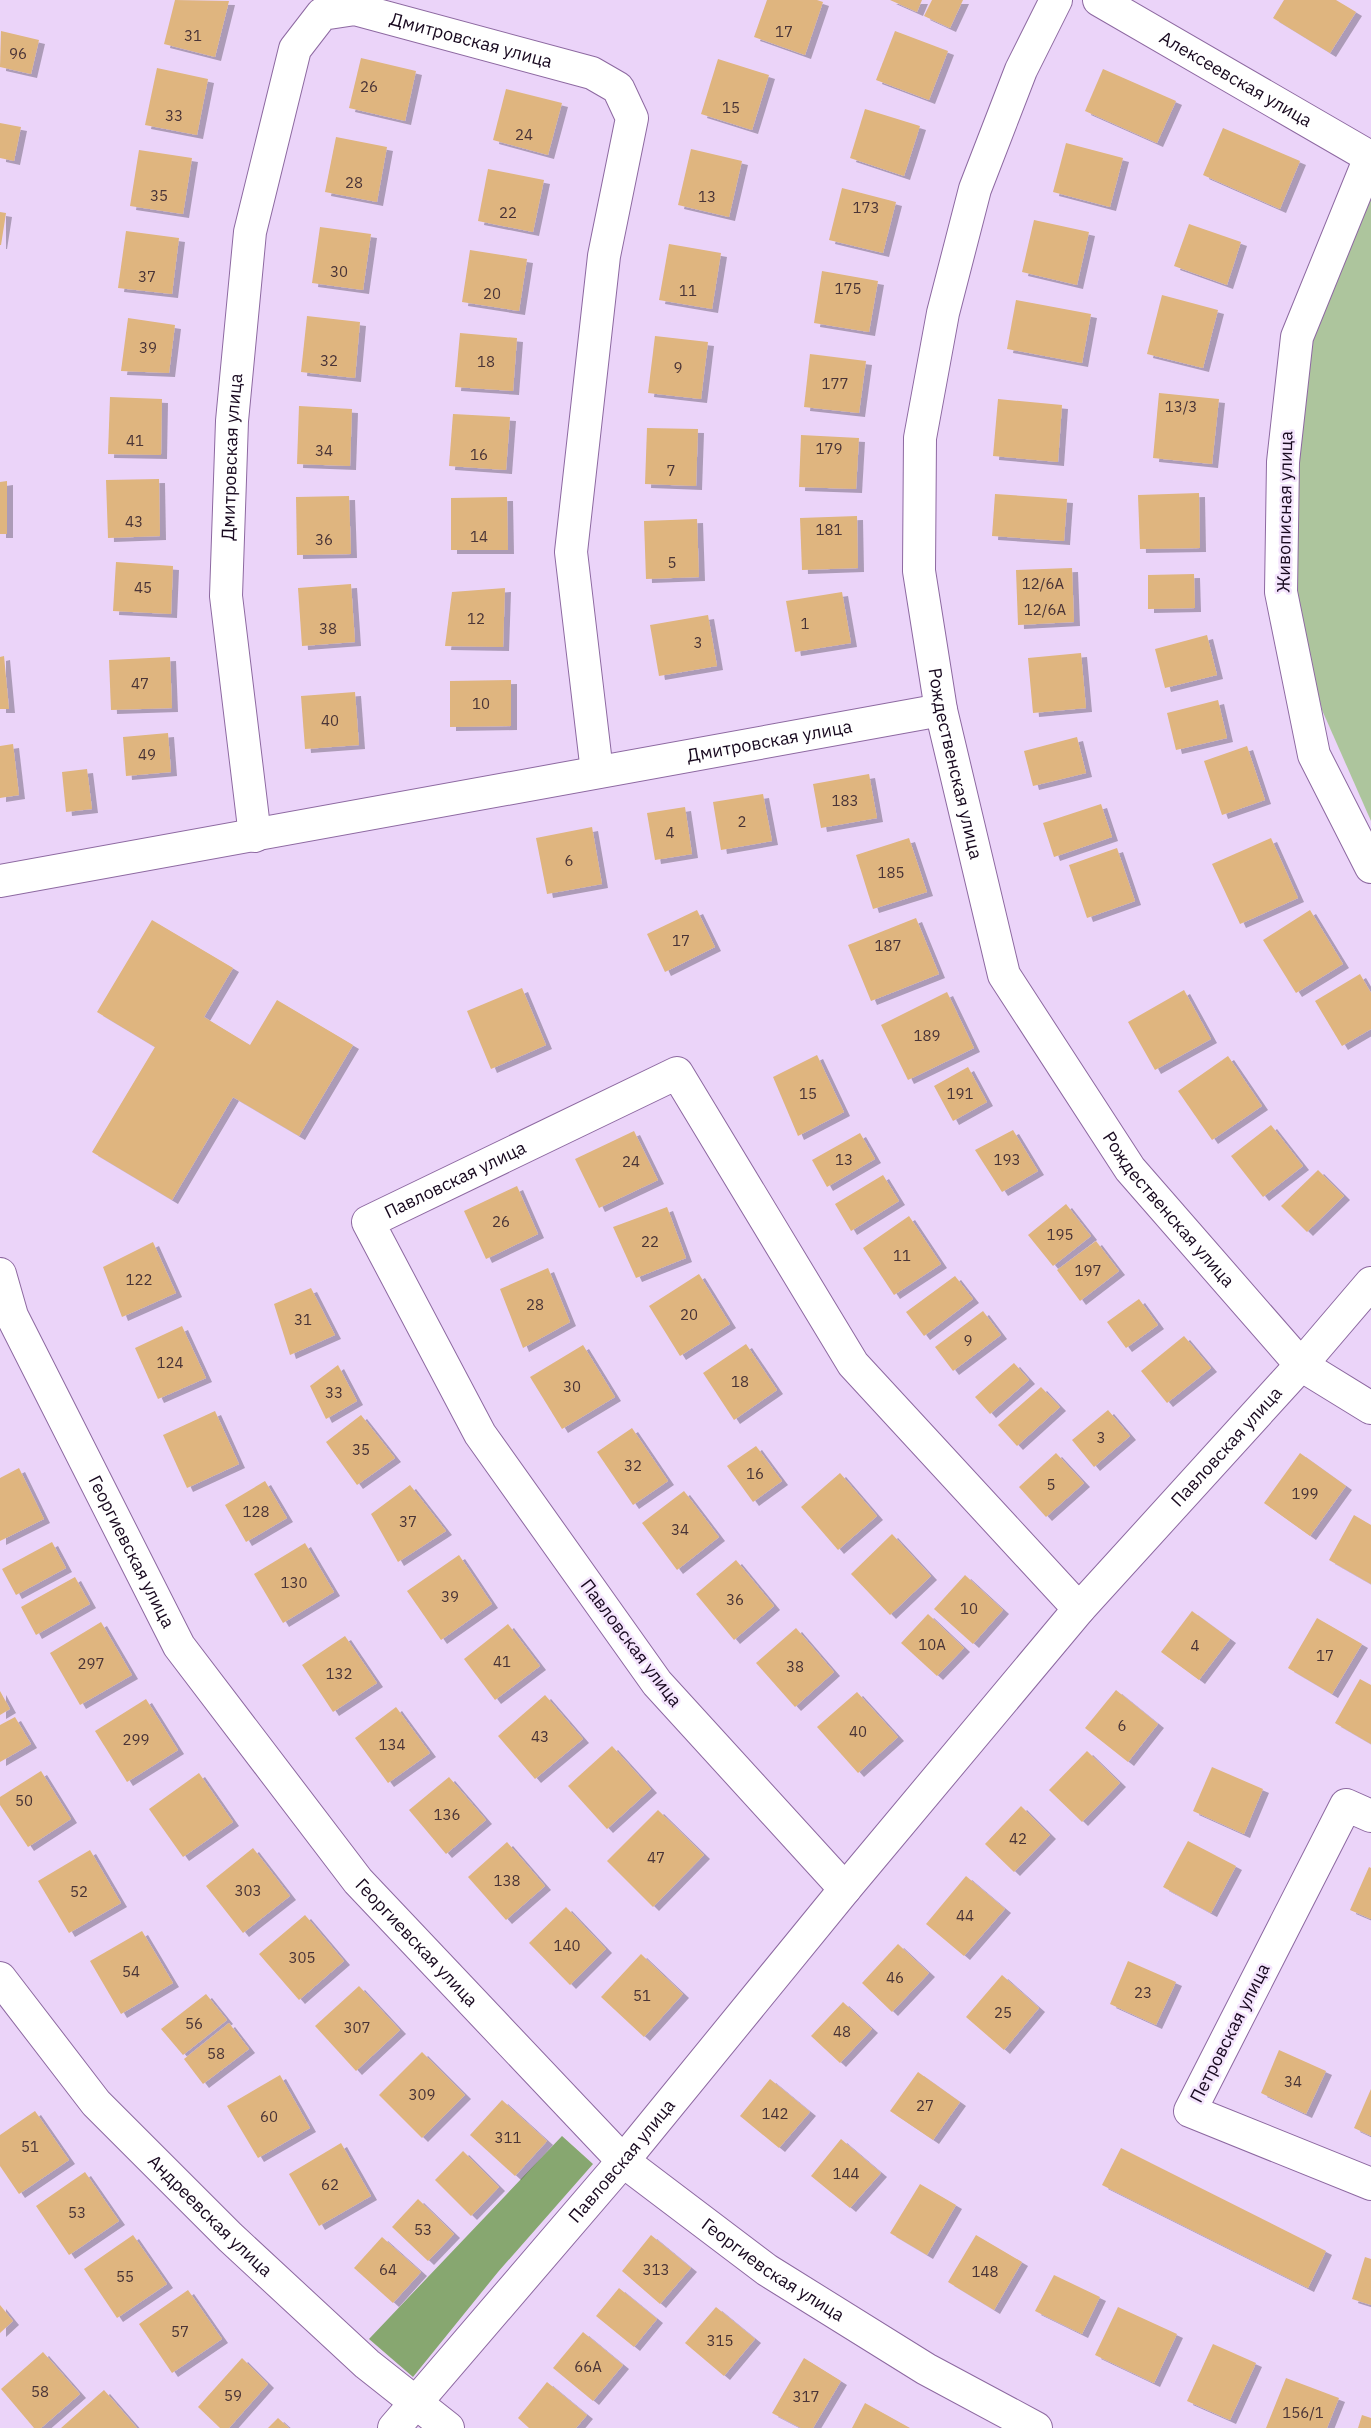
<svg xmlns="http://www.w3.org/2000/svg" width="1371" height="2428" viewBox="0 0 1371 2428" font-family="'IBM Plex Sans',sans-serif">
	<defs>
		<filter id="shadow"><feDropShadow dx="6" dy="4" stdDeviation="0" flood-color="#0004"/></filter>
	</defs>
	<rect width="100%" height="100%" fill="#ebd4f9"/>
	<!-- green -->
	<polygon fill="#adc59d" points="1371,172 1371,821 1322,710 1289,570 1301,371"/>
	<!-- forest -->
	<polygon fill="#87a770" points="562,2136 593,2164 498,2272 413,2377 369,2339"/>
	<!-- building -->
	<g fill="#dfb57f" filter="url(#shadow)">
		<polygon points="175,0 229,1 215,57 164,44"/>
		<polygon points="767,0 817,0 823,2 805,55 754,37"/>
		<polygon points="890,0 922,0 917,12"/>
		<polygon points="932,0 963,0 950,28 924,16"/>
		<polygon points="1284,0 1336,0 1356,12 1330,53 1273,18"/>
		<polygon points="1,31 39,40 31,74 0,67"/>
		<polygon points="895,31 948,51 929,100 876,80"/>
		<polygon points="361,58 416,71 405,121 349,108"/>
		<polygon points="718,59 769,75 752,130 701,114"/>
		<polygon points="157,68 208,79 197,135 145,125"/>
		<polygon points="1103,69 1176,101 1157,143 1085,111"/>
		<polygon points="506,89 562,103 548,155 493,140"/>
		<polygon points="865,109 920,126 904,176 850,158"/>
		<polygon points="0,123 21,127 14,161 0,158"/>
		<polygon points="1223,128 1300,161 1280,209 1203,175"/>
		<polygon points="336,137 387,147 377,202 325,192"/>
		<polygon points="1066,143 1123,158 1110,207 1053,192"/>
		<polygon points="691,149 742,161 729,217 678,205"/>
		<polygon points="139,150 192,158 183,214 130,206"/>
		<polygon points="488,169 544,180 533,232 478,221"/>
		<polygon points="842,188 896,202 883,253 829,240"/>
		<polygon points="0,212 6,213 1,245 0,245"/>
		<polygon points="1034,220 1089,232 1077,285 1022,272"/>
		<polygon points="1189,224 1241,242 1227,285 1174,266"/>
		<polygon points="320,227 371,234 363,290 312,283"/>
		<polygon points="126,231 179,238 172,294 118,288"/>
		<polygon points="669,244 721,253 712,309 659,300"/>
		<polygon points="470,250 527,259 519,311 462,302"/>
		<polygon points="822,271 878,281 869,332 814,323"/>
		<polygon points="1162,295 1218,310 1203,368 1147,354"/>
		<polygon points="1016,300 1091,314 1082,363 1007,349"/>
		<polygon points="307,316 360,322 355,378 301,372"/>
		<polygon points="128,318 175,325 169,373 121,371"/>
		<polygon points="460,333 517,338 513,391 455,387"/>
		<polygon points="655,336 708,342 701,399 648,393"/>
		<polygon points="810,354 866,361 859,413 804,407"/>
		<polygon points="1159,393 1219,399 1212,464 1153,458"/>
		<polygon points="110,397 162,399 161,455 108,454"/>
		<polygon points="998,399 1062,405 1058,462 993,456"/>
		<polygon points="299,406 352,409 350,466 297,464"/>
		<polygon points="453,414 510,417 506,470 449,466"/>
		<polygon points="647,428 698,429 696,486 645,484"/>
		<polygon points="801,435 859,438 856,489 799,487"/>
		<polygon points="159,479 160,536 108,538 106,480"/>
		<polygon points="7,481 7,534 0,534 0,482"/>
		<polygon points="1199,493 1200,548 1140,549 1138,495"/>
		<polygon points="995,494 1067,499 1064,541 992,536"/>
		<polygon points="349,496 351,554 297,555 296,497"/>
		<polygon points="507,497 508,550 451,550 451,498"/>
		<polygon points="857,516 858,568 802,570 800,518"/>
		<polygon points="697,519 699,577 646,579 644,521"/>
		<polygon points="116,562 173,566 171,614 113,611"/>
		<polygon points="1072,568 1074,622 1018,625 1016,570"/>
		<polygon points="1194,574 1195,608 1148,609 1148,575"/>
		<polygon points="351,584 355,642 302,646 298,588"/>
		<polygon points="505,588 503,647 445,646 452,592"/>
		<polygon points="842,592 851,643 795,652 786,601"/>
		<polygon points="708,615 717,666 659,676 650,625"/>
		<polygon points="1207,635 1217,675 1165,688 1155,649"/>
		<polygon points="1081,653 1086,708 1033,713 1028,658"/>
		<polygon points="4,656 9,709 0,709 0,657"/>
		<polygon points="170,657 172,708 111,710 109,660"/>
		<polygon points="511,680 511,726 450,727 450,681"/>
		<polygon points="355,692 359,745 305,749 301,696"/>
		<polygon points="1218,700 1227,738 1176,750 1167,713"/>
		<polygon points="168,733 171,772 126,776 123,737"/>
		<polygon points="1077,737 1086,773 1033,786 1024,751"/>
		<polygon points="13,744 19,795 0,798 0,746"/>
		<polygon points="1247,746 1265,800 1222,815 1204,761"/>
		<polygon points="87,769 92,809 66,812 62,772"/>
		<polygon points="869,774 877,818 821,828 813,784"/>
		<polygon points="763,794 772,841 721,850 713,802"/>
		<polygon points="1101,804 1112,837 1054,857 1043,823"/>
		<polygon points="685,807 692,854 655,860 647,813"/>
		<polygon points="592,827 602,884 547,894 536,838"/>
		<polygon points="909,838 927,892 873,909 856,855"/>
		<polygon points="1271,838 1298,898 1240,924 1212,864"/>
		<polygon points="1117,848 1135,901 1087,918 1069,865"/>
		<polygon points="697,910 715,947 665,972 647,934"/>
		<polygon points="1310,910 1343,964 1296,993 1263,940"/>
		<polygon points="916,918 939,974 871,1001 848,945"/>
		<polygon points="152,920 233,968 204,1017 250,1045 277,1000 353,1045 299,1136 233,1097 172,1200 92,1152 155,1047 97,1012"/>
		<polygon points="1360,974 1371,993 1371,1029 1342,1046 1315,1001"/>
		<polygon points="522,988 546,1045 491,1069 467,1011"/>
		<polygon points="1184,990 1211,1039 1155,1070 1128,1022"/>
		<polygon points="947,992 974,1048 908,1080 881,1025"/>
		<polygon points="817,1055 844,1112 798,1136 773,1077"/>
		<polygon points="1228,1056 1262,1106 1212,1140 1178,1091"/>
		<polygon points="968,1067 987,1102 953,1121 934,1086"/>
		<polygon points="1271,1125 1303,1166 1263,1197 1231,1156"/>
		<polygon points="1013,1130 1038,1171 1002,1192 975,1150"/>
		<polygon points="634,1131 658,1180 599,1208 575,1159"/>
		<polygon points="860,1133 875,1159 827,1187 812,1160"/>
		<polygon points="1318,1170 1344,1196 1307,1232 1281,1206"/>
		<polygon points="883,1175 899,1201 851,1231 835,1204"/>
		<polygon points="517,1186 538,1234 486,1259 464,1211"/>
		<polygon points="1066,1204 1091,1236 1053,1266 1028,1235"/>
		<polygon points="667,1207 686,1258 636,1278 613,1227"/>
		<polygon points="909,1216 941,1264 894,1295 863,1248"/>
		<polygon points="1096,1241 1119,1271 1080,1301 1057,1270"/>
		<polygon points="153,1242 176,1293 122,1317 103,1267"/>
		<polygon points="548,1268 570,1322 523,1348 500,1289"/>
		<polygon points="699,1274 730,1324 680,1356 649,1306"/>
		<polygon points="955,1276 973,1299 924,1336 906,1312"/>
		<polygon points="311,1288 335,1335 290,1355 274,1304"/>
		<polygon points="1139,1299 1158,1325 1126,1348 1107,1322"/>
		<polygon points="983,1311 1001,1335 953,1371 935,1347"/>
		<polygon points="182,1326 206,1378 158,1399 135,1348"/>
		<polygon points="1184,1336 1211,1368 1167,1403 1141,1371"/>
		<polygon points="746,1344 777,1390 734,1420 703,1373"/>
		<polygon points="583,1345 615,1397 562,1429 530,1377"/>
		<polygon points="1014,1363 1029,1380 990,1414 975,1397"/>
		<polygon points="338,1365 357,1401 326,1419 310,1386"/>
		<polygon points="1041,1387 1060,1407 1017,1446 998,1425"/>
		<polygon points="1108,1410 1130,1436 1094,1467 1072,1440"/>
		<polygon points="215,1411 239,1464 187,1488 163,1435"/>
		<polygon points="361,1415 395,1458 357,1485 326,1442"/>
		<polygon points="632,1428 668,1481 633,1505 597,1452"/>
		<polygon points="756,1446 782,1481 753,1502 727,1466"/>
		<polygon points="1056,1453 1084,1483 1046,1517 1019,1487"/>
		<polygon points="1300,1453 1346,1486 1310,1536 1264,1503"/>
		<polygon points="19,1468 44,1519 0,1541 0,1478"/>
		<polygon points="840,1473 877,1516 838,1550 801,1507"/>
		<polygon points="265,1481 287,1518 246,1542 225,1505"/>
		<polygon points="410,1485 446,1531 398,1562 371,1514"/>
		<polygon points="684,1491 719,1537 677,1570 642,1523"/>
		<polygon points="1354,1515 1371,1525 1371,1584 1329,1560"/>
		<polygon points="892,1534 931,1576 890,1615 851,1574"/>
		<polygon points="52,1542 66,1568 16,1595 2,1569"/>
		<polygon points="305,1543 334,1592 283,1623 254,1574"/>
		<polygon points="459,1555 492,1604 441,1640 407,1591"/>
		<polygon points="736,1560 774,1606 734,1640 696,1594"/>
		<polygon points="965,1575 1003,1610 973,1644 934,1609"/>
		<polygon points="75,1577 90,1604 36,1635 21,1607"/>
		<polygon points="1192,1611 1230,1639 1199,1680 1161,1652"/>
		<polygon points="928,1614 964,1648 937,1676 901,1643"/>
		<polygon points="1317,1618 1362,1644 1332,1694 1288,1668"/>
		<polygon points="101,1622 132,1675 80,1705 50,1653"/>
		<polygon points="508,1624 540,1666 495,1700 464,1659"/>
		<polygon points="796,1628 834,1672 795,1707 756,1663"/>
		<polygon points="345,1636 377,1683 333,1712 302,1665"/>
		<polygon points="1360,1679 1371,1685 1371,1744 1335,1723"/>
		<polygon points="1116,1690 1158,1724 1128,1762 1085,1728"/>
		<polygon points="0,1691 10,1709 0,1715"/>
		<polygon points="857,1692 898,1737 858,1773 817,1727"/>
		<polygon points="545,1695 583,1739 535,1779 498,1736"/>
		<polygon points="146,1699 178,1750 127,1782 95,1731"/>
		<polygon points="396,1707 430,1753 388,1783 355,1738"/>
		<polygon points="15,1717 31,1744 0,1762 0,1725"/>
		<polygon points="612,1746 651,1789 607,1829 568,1786"/>
		<polygon points="1087,1751 1120,1783 1082,1822 1049,1790"/>
		<polygon points="1212,1767 1263,1789 1244,1834 1193,1811"/>
		<polygon points="41,1771 71,1819 28,1847 0,1805 0,1797"/>
		<polygon points="199,1773 233,1822 183,1857 149,1809"/>
		<polygon points="449,1777 486,1820 446,1854 409,1810"/>
		<polygon points="1021,1806 1050,1835 1014,1872 985,1844"/>
		<polygon points="658,1810 704,1855 653,1907 607,1861"/>
		<polygon points="1188,1841 1236,1866 1211,1913 1163,1887"/>
		<polygon points="507,1842 545,1886 506,1920 468,1877"/>
		<polygon points="253,1848 290,1896 243,1933 206,1886"/>
		<polygon points="90,1850 121,1903 69,1933 38,1881"/>
		<polygon points="1369,1867 1371,1868 1371,1919 1350,1910"/>
		<polygon points="966,1876 1005,1909 964,1956 926,1924"/>
		<polygon points="566,1907 606,1949 570,1985 529,1943"/>
		<polygon points="305,1915 344,1961 299,2000 259,1954"/>
		<polygon points="142,1931 173,1983 121,2014 90,1961"/>
		<polygon points="898,1944 929,1973 892,2012 862,1983"/>
		<polygon points="641,1954 683,1994 644,2037 601,1997"/>
		<polygon points="1128,1961 1176,1982 1156,2025 1110,2004"/>
		<polygon points="1002,1975 1039,2008 1004,2050 966,2017"/>
		<polygon points="359,1986 400,2030 356,2071 315,2026"/>
		<polygon points="206,1994 227,2020 183,2055 161,2029"/>
		<polygon points="843,2002 872,2029 840,2063 811,2036"/>
		<polygon points="229,2023 249,2049 203,2084 184,2059"/>
		<polygon points="1279,2050 1326,2071 1306,2114 1261,2093"/>
		<polygon points="422,2052 465,2095 422,2138 379,2095"/>
		<polygon points="918,2072 960,2102 933,2140 890,2111"/>
		<polygon points="280,2075 310,2128 258,2158 227,2106"/>
		<polygon points="770,2079 810,2112 779,2148 740,2116"/>
		<polygon points="1371,2089 1371,2136 1354,2128"/>
		<polygon points="502,2100 547,2141 515,2176 470,2135"/>
		<polygon points="35,2111 69,2160 19,2194 0,2166 0,2135"/>
		<polygon points="841,2139 881,2173 850,2208 811,2176"/>
		<polygon points="341,2143 371,2196 319,2226 289,2174"/>
		<polygon points="1121,2148 1326,2251 1308,2288 1102,2185"/>
		<polygon points="463,2151 499,2187 471,2216 435,2180"/>
		<polygon points="85,2172 119,2221 69,2255 36,2206"/>
		<polygon points="920,2184 956,2205 927,2255 890,2233"/>
		<polygon points="418,2199 454,2234 428,2261 392,2227"/>
		<polygon points="133,2235 167,2284 117,2318 84,2269"/>
		<polygon points="651,2235 691,2268 660,2304 622,2271"/>
		<polygon points="976,2235 1022,2262 994,2310 948,2282"/>
		<polygon points="382,2237 421,2272 393,2303 354,2268"/>
		<polygon points="1365,2257 1371,2259 1371,2305 1352,2299"/>
		<polygon points="1054,2275 1100,2297 1082,2334 1035,2311"/>
		<polygon points="619,2288 657,2319 634,2347 596,2316"/>
		<polygon points="188,2290 222,2339 172,2373 139,2324"/>
		<polygon points="0,2305 13,2321 0,2333"/>
		<polygon points="716,2307 755,2339 724,2376 685,2343"/>
		<polygon points="1118,2307 1177,2334 1154,2383 1095,2355"/>
		<polygon points="583,2332 623,2365 593,2401 553,2368"/>
		<polygon points="1213,2344 1256,2363 1230,2420 1187,2401"/>
		<polygon points="43,2352 80,2394 41,2428 34,2428 1,2389"/>
		<polygon points="242,2358 268,2384 229,2428 220,2428 198,2407"/>
		<polygon points="804,2358 841,2381 813,2428 801,2428 772,2413"/>
		<polygon points="1286,2378 1339,2398 1327,2428 1266,2428"/>
		<polygon points="547,2382 587,2415 576,2428 529,2428 518,2418"/>
		<polygon points="104,2390 137,2428 61,2428"/>
		<polygon points="865,2403 910,2428 852,2428"/>
		<polygon points="1362,2415 1371,2418 1371,2428 1358,2428"/>
		<polygon points="278,2418 289,2428 268,2428"/>
	</g>
	<g fill="none" stroke-linecap="round" stroke-linejoin="round">
		<!-- street casing -->
		<g stroke="#8d69a1" stroke-width="34">
			<g id="street">
				<path id="s1" d="M1056,0L1021,70L975,189L943,313L920,438L919,571L941,710L1004,975L1130,1169L1301,1365L1371,1408"/>
				<path id="s2" d="M1099,0L1370,157"/>
				<polyline points="1371,155 1297,337 1283,462 1281,592 1314,755 1371,867"/>
				<path id="s3" d="M255,836L226,596L232,421L250,232L295,49L322,14L355,9L592,73L618,88L632,118L604,256L571,552L597,772"/>
				<path id="s4" d="M0,881L941,710"/>
				<path id="s5" d="M0,1274L12,1316L179,1646L358,1881L623,2161L767,2270L926,2369L1036,2428"/>
				<polyline points="1371,1816 1346,1805 1190,2111 1371,2184"/>
				<path id="s6" d="M845,1889L657,1683L480,1434L368,1222L677,1073L853,1364L1079,1609"/>
				<path id="s7" d="M0,1978L96,2103L230,2237L367,2364L448,2428"/>
				<path id="s8" d="M394,2428L623,2161L845,1889L1079,1609L1301,1365L1371,1283"/>
			</g>
		</g>
		<!-- street -->
		<use href="#street" stroke="#fff" stroke-width="32"/>
	</g>
	<g text-anchor="middle" stroke-width="5" stroke-linejoin="round" paint-order="stroke">
		<!-- number labels -->
		<g font-size="15" fill="#4a3437">
			<text x="784" y="37">17</text>
			<text x="193" y="41">31</text>
			<text x="18" y="59">96</text>
			<text x="369" y="92">26</text>
			<text x="731" y="113">15</text>
			<text x="174" y="121">33</text>
			<text x="524" y="140">24</text>
			<text x="354" y="188">28</text>
			<text x="159" y="201">35</text>
			<text x="707" y="202">13</text>
			<text x="866" y="213">173</text>
			<text x="508" y="218">22</text>
			<text x="339" y="277">30</text>
			<text x="147" y="282">37</text>
			<text x="848" y="294">175</text>
			<text x="688" y="296">11</text>
			<text x="492" y="299">20</text>
			<text x="148" y="353">39</text>
			<text x="329" y="366">32</text>
			<text x="486" y="367">18</text>
			<text x="678" y="373">9</text>
			<text x="835" y="389">177</text>
			<text x="1181" y="412">13/3</text>
			<text x="135" y="446">41</text>
			<text x="829" y="454">179</text>
			<text x="324" y="456">34</text>
			<text x="479" y="460">16</text>
			<text x="671" y="476">7</text>
			<text x="134" y="527">43</text>
			<text x="829" y="535">181</text>
			<text x="479" y="542">14</text>
			<text x="324" y="545">36</text>
			<text x="672" y="568">5</text>
			<text x="1043" y="589">12/6А</text>
			<text x="143" y="593">45</text>
			<text x="1045" y="615">12/6А</text>
			<text x="476" y="624">12</text>
			<text x="805" y="629">1</text>
			<text x="328" y="634">38</text>
			<text x="698" y="648">3</text>
			<text x="140" y="689">47</text>
			<text x="481" y="709">10</text>
			<text x="330" y="726">40</text>
			<text x="147" y="760">49</text>
			<text x="845" y="806">183</text>
			<text x="742" y="827">2</text>
			<text x="670" y="838">4</text>
			<text x="569" y="866">6</text>
			<text x="891" y="878">185</text>
			<text x="681" y="946">17</text>
			<text x="888" y="951">187</text>
			<text x="927" y="1041">189</text>
			<text x="808" y="1099">15</text>
			<text x="960" y="1099">191</text>
			<text x="844" y="1165">13</text>
			<text x="1007" y="1165">193</text>
			<text x="631" y="1167">24</text>
			<text x="501" y="1227">26</text>
			<text x="1060" y="1240">195</text>
			<text x="650" y="1247">22</text>
			<text x="902" y="1261">11</text>
			<text x="1088" y="1276">197</text>
			<text x="139" y="1285">122</text>
			<text x="535" y="1310">28</text>
			<text x="689" y="1320">20</text>
			<text x="303" y="1325">31</text>
			<text x="968" y="1346">9</text>
			<text x="170" y="1368">124</text>
			<text x="740" y="1387">18</text>
			<text x="572" y="1392">30</text>
			<text x="334" y="1398">33</text>
			<text x="1101" y="1443">3</text>
			<text x="361" y="1455">35</text>
			<text x="633" y="1471">32</text>
			<text x="755" y="1479">16</text>
			<text x="1051" y="1490">5</text>
			<text x="1305" y="1499">199</text>
			<text x="256" y="1517">128</text>
			<text x="408" y="1527">37</text>
			<text x="680" y="1535">34</text>
			<text x="294" y="1588">130</text>
			<text x="450" y="1602">39</text>
			<text x="735" y="1605">36</text>
			<text x="969" y="1614">10</text>
			<text x="932" y="1650">10А</text>
			<text x="1195" y="1651">4</text>
			<text x="1325" y="1661">17</text>
			<text x="502" y="1667">41</text>
			<text x="91" y="1669">297</text>
			<text x="795" y="1672">38</text>
			<text x="339" y="1679">132</text>
			<text x="1122" y="1731">6</text>
			<text x="858" y="1737">40</text>
			<text x="540" y="1742">43</text>
			<text x="136" y="1745">299</text>
			<text x="392" y="1750">134</text>
			<text x="24" y="1806">50</text>
			<text x="447" y="1820">136</text>
			<text x="1018" y="1844">42</text>
			<text x="656" y="1863">47</text>
			<text x="507" y="1886">138</text>
			<text x="248" y="1896">303</text>
			<text x="79" y="1897">52</text>
			<text x="965" y="1921">44</text>
			<text x="567" y="1951">140</text>
			<text x="302" y="1963">305</text>
			<text x="131" y="1977">54</text>
			<text x="895" y="1983">46</text>
			<text x="1143" y="1998">23</text>
			<text x="642" y="2001">51</text>
			<text x="1003" y="2018">25</text>
			<text x="194" y="2029">56</text>
			<text x="357" y="2033">307</text>
			<text x="842" y="2037">48</text>
			<text x="216" y="2059">58</text>
			<text x="1293" y="2087">34</text>
			<text x="422" y="2100">309</text>
			<text x="925" y="2111">27</text>
			<text x="775" y="2119">142</text>
			<text x="269" y="2122">60</text>
			<text x="508" y="2143">311</text>
			<text x="30" y="2152">51</text>
			<text x="846" y="2179">144</text>
			<text x="330" y="2190">62</text>
			<text x="77" y="2218">53</text>
			<text x="423" y="2235">53</text>
			<text x="388" y="2275">64</text>
			<text x="656" y="2275">313</text>
			<text x="985" y="2277">148</text>
			<text x="125" y="2282">55</text>
			<text x="180" y="2337">57</text>
			<text x="720" y="2346">315</text>
			<text x="588" y="2372">66А</text>
			<text x="40" y="2397">58</text>
			<text x="233" y="2401">59</text>
			<text x="806" y="2402">317</text>
			<text x="1303" y="2418">156/1</text>
		</g>
		<!-- street labels -->
		<g font-size="18" fill="#18091f" stroke="#f4e4fd">
			<text dy="6" stroke="none"><textPath href="#s3" startOffset="993">Дмитровская улица</textPath></text>
			<text dy="6" stroke="none"><textPath href="#s2" startOffset="158">Алексеевская улица</textPath></text>
			<text dy="6" stroke="none"><textPath href="#s3" startOffset="381">Дмитровская улица</textPath></text>
			<text transform="translate(1285 512) rotate(-89)" y="6">Живописная улица</text>
			<text dy="6" stroke="none"><textPath href="#s4" startOffset="782">Дмитровская улица</textPath></text>
			<text dy="6" stroke="none"><textPath href="#s1" startOffset="790">Рождественская улица</textPath></text>
			<text dy="6" stroke="none"><textPath href="#s6" startOffset="921">Павловская улица</textPath></text>
			<text dy="6" stroke="none"><textPath href="#s1" startOffset="1294">Рождественская улица</textPath></text>
			<text dy="6" stroke="none"><textPath href="#s8" startOffset="1287">Павловская улица</textPath></text>
			<text dy="6" stroke="none"><textPath href="#s5" startOffset="308">Георгиевская улица</textPath></text>
			<text transform="translate(631 1643) rotate(53)" y="6">Павловская улица</text>
			<text dy="6" stroke="none"><textPath href="#s5" startOffset="794">Георгиевская улица</textPath></text>
			<text transform="translate(1230 2033) rotate(-63)" y="6">Петровская улица</text>
			<text dy="6" stroke="none"><textPath href="#s8" startOffset="351">Павловская улица</textPath></text>
			<text dy="6" stroke="none"><textPath href="#s7" startOffset="318">Андреевская улица</textPath></text>
			<text dy="6" stroke="none"><textPath href="#s5" startOffset="1280">Георгиевская улица</textPath></text>
		</g>
	</g>
</svg>
